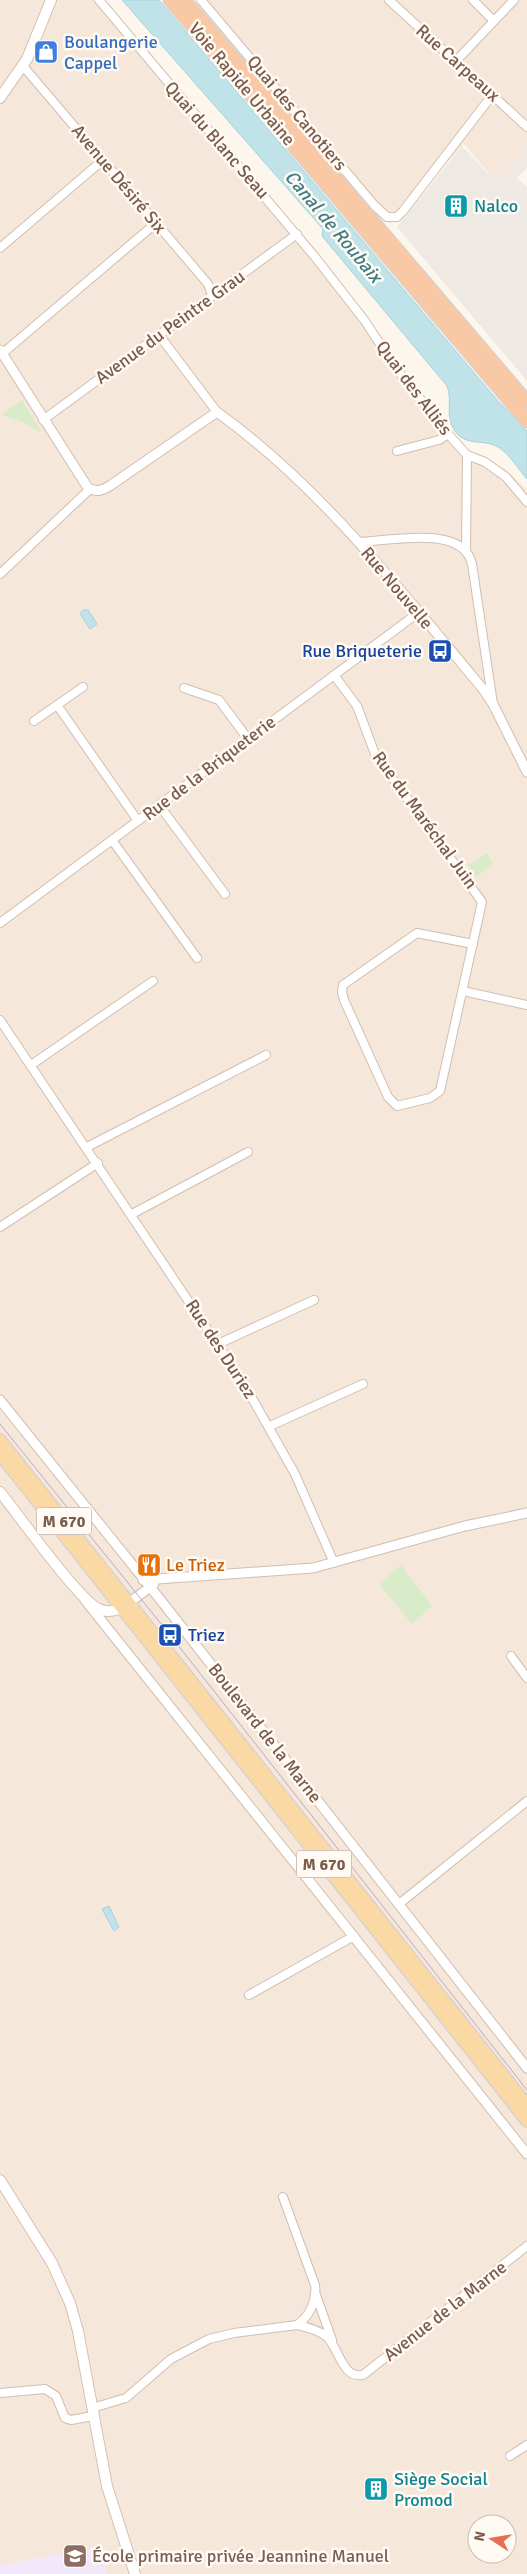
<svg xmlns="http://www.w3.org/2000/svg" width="527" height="2574" font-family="Signika,sans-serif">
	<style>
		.residential { fill: #f5e8da; fill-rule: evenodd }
		.industrial { fill: #efe9e4 }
		.education { fill: #f3e8fa }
		.green { fill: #d8ecc9 }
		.water { fill: #bfe3e8; stroke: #a5d3da }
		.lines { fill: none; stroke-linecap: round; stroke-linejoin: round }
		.minor-casing { stroke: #d1beb0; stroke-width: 10 }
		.tertiary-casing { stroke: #d1beb0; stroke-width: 11 }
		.secondary-casing { stroke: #d6c0b0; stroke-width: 12 }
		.primary-casing { stroke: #dad1cd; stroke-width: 14 }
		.trunk-casing { stroke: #dad1cd; stroke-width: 15 }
		.minor { stroke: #fff; stroke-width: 8 }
		.tertiary { stroke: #fff; stroke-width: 9 }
		.secondary { stroke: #fff; stroke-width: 10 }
		.primary { stroke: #fbd9a5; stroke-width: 11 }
		.trunk { stroke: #f9c8a4; stroke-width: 12 }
		.tram { stroke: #b9a8c9; stroke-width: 1 }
		.labels { text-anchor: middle; stroke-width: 5; stroke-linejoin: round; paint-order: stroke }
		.shield { fill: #fffaf3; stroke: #a28b7f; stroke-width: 1 }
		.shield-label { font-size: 16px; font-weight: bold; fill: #7a5c4d }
		.shop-label { font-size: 18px; fill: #366cbe; stroke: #fffaf3; text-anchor: start }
		.street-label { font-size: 18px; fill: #7a5c4d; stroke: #fffaf3 }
		.culture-label { font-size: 18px; fill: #0d838f; stroke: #fffaf3; text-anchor: start }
		.transit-label { font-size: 18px; fill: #164399; stroke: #fffaf3; text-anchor: end }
		.food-label { font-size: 18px; fill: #c56008; stroke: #fffaf3; text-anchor: start }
		.education-label { font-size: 18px; fill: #785e54; stroke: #fffaf3; text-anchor: start }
		.water-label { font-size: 19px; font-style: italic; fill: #437c86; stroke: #fffaf3 }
	</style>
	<rect width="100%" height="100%" fill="#fdf6ec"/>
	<!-- residential -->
	<g class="residential">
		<path d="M0 0H101L299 232 468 452 505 469 527 490V2574H0ZM477 2524H507V2554H477Z"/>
		<path d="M206 0H527V150L496 182 464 144 390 224Z"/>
	</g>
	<!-- industrial -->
	<path class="industrial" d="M462 146 496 182 527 150V168L517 178 527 187V381L397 227Z"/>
	<!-- education -->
	<path class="education" d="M98 2547 107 2574H0V2565Z"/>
	<!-- green -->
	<g class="green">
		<path d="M22 400 41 431 39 432 21 421 1 415Z"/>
		<path d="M487 853 493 864 476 877 467 864 473 863Z"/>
		<path d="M401 1565 432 1606 412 1624 379 1584Z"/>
	</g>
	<!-- water -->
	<g class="water">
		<path d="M122 0H159L498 401 527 431V479C518 469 510 454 498 447 482 438 464 448 453 428 445 414 453 401 447 386L322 236 323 229Z"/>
		<path d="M83 610H88L97 624 90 629 80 614Z"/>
		<path d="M109 1906 119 1927 114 1931 102 1909Z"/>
	</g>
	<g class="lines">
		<defs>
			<g id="minor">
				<path d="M99 0 315 257 365 321 395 367 448 434 467 455 485 462 506 477 527 502"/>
				<path d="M201 0 375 206 387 217H397L403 211 493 94"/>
				<path d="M389 0 527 127"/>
				<path d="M473 0 494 21"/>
				<path d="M456 61 514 0"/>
				<path d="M23 66 208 284 212 295"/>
				<path d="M0 248 103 160"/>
				<path d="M159 335 217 412"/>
				<path d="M3 353 156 223"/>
				<path d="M43 420 297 234"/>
				<path d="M397 451 439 440 448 434"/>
				<path d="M359 542C389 541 463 524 472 564L493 704"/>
				<path d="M466 550 467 455"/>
				<path d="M0 574 90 489"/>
				<path d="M334 675 357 706 375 754 482 902 440 1091 430 1098 397 1106 388 1097 344 1000 342 992 343 985 417 933 473 944"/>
				<path d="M184 688 219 700 248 739"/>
				<path d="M57 705 138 821"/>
				<path d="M34 721 83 687"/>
				<path d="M159 805 225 894"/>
				<path d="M112 840 197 958"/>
				<path d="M0 923 418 613"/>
				<path d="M463 991 527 1005"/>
				<path d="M0 1020 244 1384 295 1474 334 1563"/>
				<path d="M31 1065 153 981"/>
				<path d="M87 1147 266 1055"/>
				<path d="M132 1214 248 1152"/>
				<path d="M0 1227 98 1163"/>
				<path d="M218 1344 314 1300"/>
				<path d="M270 1426 363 1384"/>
				<path d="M511 1656 527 1678"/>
				<path d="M399 1904 527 1801"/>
				<path d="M249 1995 354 1936"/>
				<path d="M316 2295 332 2340"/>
				<path d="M297 2325C307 2327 319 2330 327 2337 339 2348 342 2379 363 2375L527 2246"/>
				<path d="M0 2393 45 2389 56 2396 65 2418 71 2420 93 2416"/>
				<path d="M92 2408 126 2398 171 2359 209 2339 234 2333 297 2325C310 2316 317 2300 315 2285L283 2197"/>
				<path d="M510 2456 527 2445"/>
			</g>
			<g id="tertiary">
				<path d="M0 350 88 488C97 493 103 490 111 485L217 412C321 487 401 591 483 689L493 704 527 772"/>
				<path d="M0 1400 159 1598 527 2068"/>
				<path d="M143 1580 313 1568 465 1526 527 1513"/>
				<path d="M85 1600 527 2154"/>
				<path d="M129 1603 154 1584"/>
			</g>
			<g id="secondary">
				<path d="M0 98 27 59 51 0"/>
				<path d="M0 1492C18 1514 79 1601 99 1609 110 1614 119 1610 128 1603"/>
				<path d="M0 2180 52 2263 70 2303 78 2331 107 2486 135 2574"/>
			</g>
			<g id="primary">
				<path d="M0 1440 527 2105"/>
				<path d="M0 1454 527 2121"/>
			</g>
			<g id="trunk">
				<path d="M170 0 527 421"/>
				<path d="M184 0 527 402"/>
			</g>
		</defs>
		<!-- minor casing -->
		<use href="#minor" class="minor-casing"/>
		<!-- tertiary casing -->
		<use href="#tertiary" class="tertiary-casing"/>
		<!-- secondary casing -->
		<use href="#secondary" class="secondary-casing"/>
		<!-- primary casing -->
		<use href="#primary" class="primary-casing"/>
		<!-- trunk casing -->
		<use href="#trunk" class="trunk-casing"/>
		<!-- minor -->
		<use href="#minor" class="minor"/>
		<!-- tertiary -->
		<use href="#tertiary" class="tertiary"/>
		<!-- secondary -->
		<use href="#secondary" class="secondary"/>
		<!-- primary -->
		<use href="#primary" class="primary"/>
		<!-- trunk -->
		<use href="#trunk" class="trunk"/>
		<!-- tram -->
		<path class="tram" d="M0 1424 170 1635 527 2090"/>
	</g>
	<!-- icons -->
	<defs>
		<symbol id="shop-square" viewBox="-11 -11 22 22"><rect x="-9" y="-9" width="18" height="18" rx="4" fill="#3f7fe0" stroke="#fffaf3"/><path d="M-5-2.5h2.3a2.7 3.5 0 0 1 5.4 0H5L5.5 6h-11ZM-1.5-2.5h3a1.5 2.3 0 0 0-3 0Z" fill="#fff"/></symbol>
		<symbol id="building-square" viewBox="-11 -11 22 22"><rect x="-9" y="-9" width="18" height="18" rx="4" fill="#0f9aa8" stroke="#fffaf3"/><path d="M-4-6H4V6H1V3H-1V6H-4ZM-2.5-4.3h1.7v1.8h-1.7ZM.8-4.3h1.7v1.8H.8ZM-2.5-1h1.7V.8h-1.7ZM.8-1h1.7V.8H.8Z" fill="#fff"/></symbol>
		<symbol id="bus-square" viewBox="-11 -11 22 22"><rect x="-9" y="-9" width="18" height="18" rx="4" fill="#1a4fb4" stroke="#fffaf3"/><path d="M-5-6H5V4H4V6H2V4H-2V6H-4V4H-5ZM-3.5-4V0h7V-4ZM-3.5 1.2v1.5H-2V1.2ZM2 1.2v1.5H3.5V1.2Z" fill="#fff"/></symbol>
		<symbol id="restaurant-square" viewBox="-11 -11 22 22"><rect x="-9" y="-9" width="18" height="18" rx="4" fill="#e8710a" stroke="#fffaf3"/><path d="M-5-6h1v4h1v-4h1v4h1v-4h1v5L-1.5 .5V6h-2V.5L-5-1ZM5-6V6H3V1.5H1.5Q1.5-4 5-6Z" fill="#fff"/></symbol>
		<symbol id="school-square" viewBox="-11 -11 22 22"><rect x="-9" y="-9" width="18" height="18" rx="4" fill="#8d6e63" stroke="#fffaf3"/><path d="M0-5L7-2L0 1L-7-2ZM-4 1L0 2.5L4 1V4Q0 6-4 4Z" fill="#fff"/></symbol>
	</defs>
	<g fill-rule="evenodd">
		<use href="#shop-square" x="32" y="38" width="28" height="28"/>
		<use href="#building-square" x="442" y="192" width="28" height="28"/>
		<use href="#bus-square" x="426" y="637" width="28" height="28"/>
		<use href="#restaurant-square" x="135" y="1551" width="28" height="28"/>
		<use href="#bus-square" x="156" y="1621" width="28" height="28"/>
		<use href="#building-square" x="362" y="2475" width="28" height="28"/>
		<use href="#school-square" x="61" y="2542" width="28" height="28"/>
	</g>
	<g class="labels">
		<!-- shield labels -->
		<g class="shield">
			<rect x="36.5" y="1507.5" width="55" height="27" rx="4"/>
			<rect x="296.5" y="1850.5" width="55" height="27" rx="4"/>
		</g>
		<g class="shield-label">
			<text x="64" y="1527">M 670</text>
			<text x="324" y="1870">M 670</text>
		</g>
		<!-- shop labels -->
		<g class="shop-label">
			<text x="64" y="48">Boulangerie<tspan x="64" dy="21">Cappel</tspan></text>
		</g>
		<!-- street labels -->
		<g class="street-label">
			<text transform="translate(458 63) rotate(42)" y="6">Rue Carpeaux</text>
			<text transform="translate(242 84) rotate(50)" y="6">Voie Rapide Urbaine</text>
			<text transform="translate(297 113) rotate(50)" y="6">Quai des Canotiers</text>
			<text transform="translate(217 140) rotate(49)" y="6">Quai du Blanc Seau</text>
			<text transform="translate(119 179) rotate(50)" y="6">Avenue Désiré Six</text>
			<text transform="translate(170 327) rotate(-36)" y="6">Avenue du Peintre Grau</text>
			<text transform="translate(414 388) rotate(53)" y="6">Quai des Alliés</text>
			<text transform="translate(397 588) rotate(50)" y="6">Rue Nouvelle</text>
			<text transform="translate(209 768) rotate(-37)" y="6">Rue de la Briqueterie</text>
			<text transform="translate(425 820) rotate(54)" y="6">Rue du Maréchal Juin</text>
			<text transform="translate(221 1349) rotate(57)" y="6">Rue des Duriez</text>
			<text transform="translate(265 1733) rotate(52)" y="6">Boulevard de la Marne</text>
			<text transform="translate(445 2311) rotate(-38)" y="6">Avenue de la Marne</text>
		</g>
		<!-- culture labels -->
		<g class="culture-label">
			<text x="474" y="212">Nalco</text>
			<text x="394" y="2485">Siège Social<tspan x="394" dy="21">Promod</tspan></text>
		</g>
		<!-- transit labels -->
		<g class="transit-label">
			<text x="422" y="657">Rue Briqueterie</text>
			<text x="188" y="1641" text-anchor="start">Triez</text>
		</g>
		<!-- food labels -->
		<g class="food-label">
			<text x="166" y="1571">Le Triez</text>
		</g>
		<!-- education labels -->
		<g class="education-label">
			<text x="92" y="2562">École primaire privée Jeannine Manuel</text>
		</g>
		<!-- water labels -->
		<g class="water-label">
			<text transform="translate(334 226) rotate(50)" y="7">Canal de Roubaix</text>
		</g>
	</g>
	<!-- north arrow -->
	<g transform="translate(492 2539) rotate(282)"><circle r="24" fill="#fffaf3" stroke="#cabbb1"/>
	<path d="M0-4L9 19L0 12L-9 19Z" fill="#e76f51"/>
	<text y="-8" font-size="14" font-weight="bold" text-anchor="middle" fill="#7a5c4d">N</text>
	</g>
</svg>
